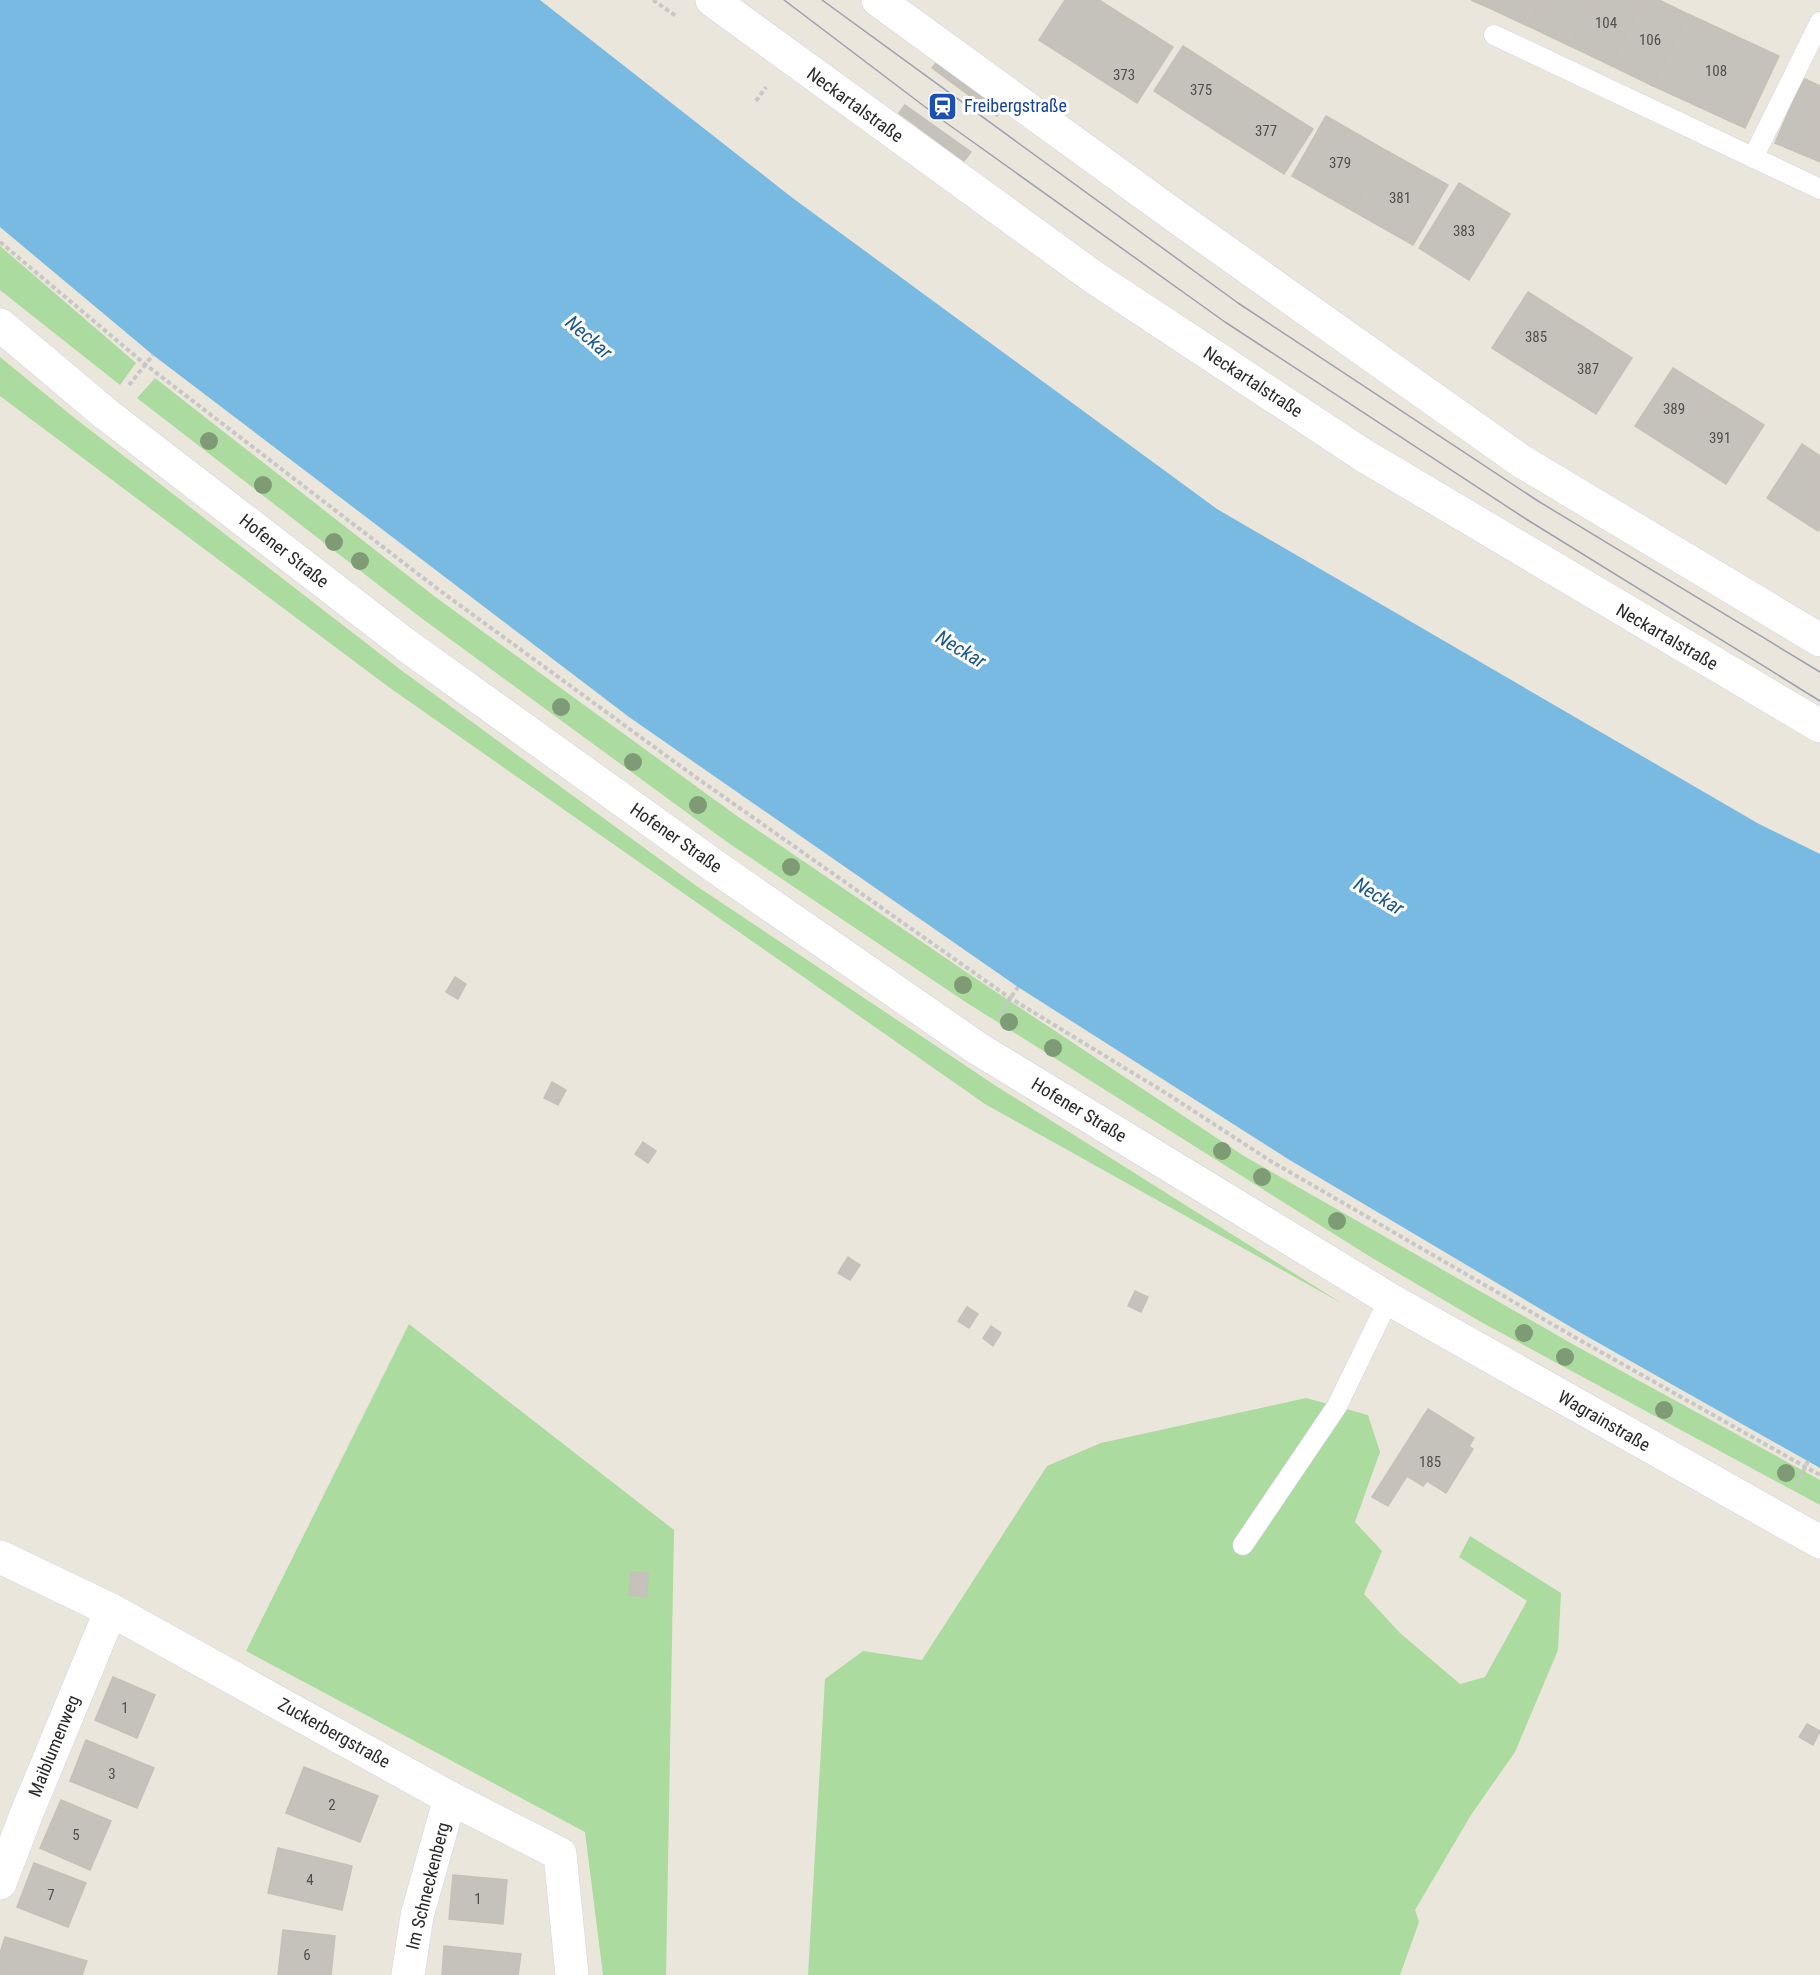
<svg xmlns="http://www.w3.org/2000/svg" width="1820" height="1975" font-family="'Roboto Condensed',sans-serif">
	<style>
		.green { fill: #abdb9e }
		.water { fill: #79bae2 }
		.building { fill: #c5c2bc; stroke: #c5c1b6; stroke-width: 1.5 }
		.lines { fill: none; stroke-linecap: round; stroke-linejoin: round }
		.service-casing { stroke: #d2d3e0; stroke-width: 21 }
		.minor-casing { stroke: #d2d3e0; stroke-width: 34 }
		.secondary-casing { stroke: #d2d3e0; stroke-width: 34 }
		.path { stroke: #c7c7c7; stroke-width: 4; stroke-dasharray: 4.5 3; stroke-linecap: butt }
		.service { stroke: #fff; stroke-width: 20 }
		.minor { stroke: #fff; stroke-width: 33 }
		.secondary { stroke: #fff; stroke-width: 33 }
		.tram { stroke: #9fa0b1; stroke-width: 1.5 }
		.tree { fill: #7e9b75 }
		.labels { text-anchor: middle; stroke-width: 6; stroke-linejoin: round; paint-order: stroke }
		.number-label { font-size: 15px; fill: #504f4e }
		.street-label { font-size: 18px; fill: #292929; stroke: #fff }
		.transit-label { font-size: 18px; fill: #164399; stroke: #fff; text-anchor: start }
		.water-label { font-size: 20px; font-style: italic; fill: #1a578c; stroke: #fff }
	</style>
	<rect width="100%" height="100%" fill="#eae6dc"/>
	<!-- green -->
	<g class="green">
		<path d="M0 246 136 363 120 385 0 290Z"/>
		<path d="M0 357 72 416 401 670 695 885 996 1086 1343 1304 985 1104 390 688 0 396Z"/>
		<path d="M155 378 434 596 737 816 975 978 1244 1156 1576 1346 1820 1480V1505L1481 1322 1369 1256 964 1001 727 842 420 617 137 398Z"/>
		<path d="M409 1324 674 1530 666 1975H603L585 1832 246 1651Z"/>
		<path d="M1306 1398 1368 1415 1380 1452 1355 1522 1382 1551 1364 1594 1400 1633 1460 1684 1485 1677 1527 1601 1459 1557 1470 1536 1561 1593 1558 1650 1515 1752 1471 1815 1415 1910 1419 1922 1400 1975H808L825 1679 863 1651 922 1660 1047 1466 1101 1443Z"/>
	</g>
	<!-- water -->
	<path class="water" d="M0 0H540L790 196 1217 509 1759 824 1820 854V1468L1581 1333 1288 1159 1018 987 629 717 153 355 0 227Z"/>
	<!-- building -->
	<g class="building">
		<path d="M1065 0H1099L1173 47 1137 103 1039 40Z"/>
		<path d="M1471 0H1490L1487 7Z"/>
		<path d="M1490 0H1541L1528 26 1487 7Z"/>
		<path d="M1541 0H1592L1570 46 1528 26Z"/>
		<path d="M1592 0H1643L1612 66 1570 46Z"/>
		<path d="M1643 0H1659L1688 14 1653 86 1612 66Z"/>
		<path d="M1688 14 1779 56 1745 128 1653 86Z"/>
		<path d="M1183 46 1248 88 1219 133 1154 91Z"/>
		<path d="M938 61 1002 109 997 116 932 68Z"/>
		<path d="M1803 78 1820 86V162L1775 143Z"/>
		<path d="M1248 88 1313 129 1284 174 1219 133Z"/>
		<path d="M905 105 971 152 964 161 899 113Z"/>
		<path d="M1326 116 1387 151 1353 211 1292 176Z"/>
		<path d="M1387 151 1448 185 1413 245 1353 211Z"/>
		<path d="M1459 183 1510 214 1469 280 1419 248Z"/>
		<path d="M1528 292 1580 325 1544 381 1492 348Z"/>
		<path d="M1580 325 1632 358 1596 414 1544 381Z"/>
		<path d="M1673 368 1713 393 1676 452 1635 426Z"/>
		<path d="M1713 393 1764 425 1726 484 1676 452Z"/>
		<path d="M1802 444 1820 456V529L1818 531 1767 498Z"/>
		<path d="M455 977 466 984 458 999 446 992Z"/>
		<path d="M552 1082 566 1090 558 1105 544 1098Z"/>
		<path d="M643 1142 656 1151 648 1163 635 1154Z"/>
		<path d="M848 1257 860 1265 850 1280 838 1273Z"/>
		<path d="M1135 1291 1148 1297 1141 1312 1128 1306Z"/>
		<path d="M967 1307 978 1314 969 1328 958 1321Z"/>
		<path d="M991 1326 1001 1333 993 1346 983 1338Z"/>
		<path d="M1428 1409 1474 1438 1469 1446 1473 1449 1446 1493 1427 1481 1423 1486 1407 1476 1388 1506 1372 1497Z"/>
		<path d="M631 1572 648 1573 647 1597 629 1595Z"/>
		<path d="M113 1677 155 1695 137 1738 95 1720Z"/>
		<path d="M1807 1724 1820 1731 1813 1745 1799 1737Z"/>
		<path d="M86 1740 154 1768 137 1808 70 1781Z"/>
		<path d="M304 1767 378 1796 360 1842 286 1813Z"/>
		<path d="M61 1800 111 1821 90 1870 40 1848Z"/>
		<path d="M278 1848 352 1866 342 1910 268 1893Z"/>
		<path d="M34 1863 86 1883 68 1927 17 1907Z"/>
		<path d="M453 1875 507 1880 503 1924 449 1919Z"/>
		<path d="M283 1930 335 1936 331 1975H278Z"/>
		<path d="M5 1937 87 1961 82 1975H0V1953Z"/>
		<path d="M444 1946 521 1954 518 1975H442Z"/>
	</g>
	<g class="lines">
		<defs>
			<g id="service">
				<path d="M1494 35 1820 189"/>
				<path d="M1753 158 1820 22"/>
				<path d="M1243 1545 1337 1406 1389 1299"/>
			</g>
			<g id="minor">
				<path d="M0 325 106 414 406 645 713 865 977 1048 1389 1299 1820 1542"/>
				<path d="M0 1557 111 1610 450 1798 560 1854 572 1975"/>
				<path d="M0 1883 26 1815 111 1610"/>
				<path d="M408 1975 417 1916 450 1798"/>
			</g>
			<g id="secondary">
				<path d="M712 0 1092 276 1363 455 1820 726"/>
				<path d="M878 0 1178 218 1521 461 1820 640"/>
			</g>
		</defs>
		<!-- service casing -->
		<use href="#service" class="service-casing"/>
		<!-- minor casing -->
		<use href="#minor" class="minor-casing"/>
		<!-- secondary casing -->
		<use href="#secondary" class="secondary-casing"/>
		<!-- path -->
		<g class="path">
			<path d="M653 0 676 16"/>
			<path d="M756 101 766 87"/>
			<path d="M0 242 146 365 439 590 694 776 1010 998 1169 1095 1269 1160 1576 1338 1820 1475"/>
			<path d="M129 385 153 355"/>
			<path d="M999 1015 1018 987"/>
			<path d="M1797 1485 1808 1461"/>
		</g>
		<!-- service -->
		<use href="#service" class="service"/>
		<!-- minor -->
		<use href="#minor" class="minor"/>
		<!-- secondary -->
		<use href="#secondary" class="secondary"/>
		<!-- tram -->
		<g class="tram">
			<path d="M784 0 945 122 1225 322 1526 519 1820 701"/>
			<path d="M822 0 1238 303 1538 501 1820 672"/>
		</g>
	</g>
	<!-- trees -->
	<g class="tree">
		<circle cx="209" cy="441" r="9"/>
		<circle cx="263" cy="485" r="9"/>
		<circle cx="334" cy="542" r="9"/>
		<circle cx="360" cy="561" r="9"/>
		<circle cx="561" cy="707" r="9"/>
		<circle cx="633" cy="762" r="9"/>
		<circle cx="698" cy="805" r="9"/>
		<circle cx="791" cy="867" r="9"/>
		<circle cx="963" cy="985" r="9"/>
		<circle cx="1009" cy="1022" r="9"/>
		<circle cx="1053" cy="1048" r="9"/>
		<circle cx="1222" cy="1151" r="9"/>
		<circle cx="1262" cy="1177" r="9"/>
		<circle cx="1337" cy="1221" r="9"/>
		<circle cx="1524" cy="1333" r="9"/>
		<circle cx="1565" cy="1357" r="9"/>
		<circle cx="1664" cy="1410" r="9"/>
		<circle cx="1786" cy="1473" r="9"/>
	</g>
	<!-- icons -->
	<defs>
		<symbol id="station-square" viewBox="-11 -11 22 22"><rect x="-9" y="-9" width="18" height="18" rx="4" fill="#1a4fb4" stroke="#fff"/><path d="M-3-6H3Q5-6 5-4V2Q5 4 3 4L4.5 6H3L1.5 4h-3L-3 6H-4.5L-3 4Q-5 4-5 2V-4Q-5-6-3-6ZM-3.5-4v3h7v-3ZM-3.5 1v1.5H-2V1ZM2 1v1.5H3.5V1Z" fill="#fff"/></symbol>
	</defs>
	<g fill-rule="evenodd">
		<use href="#station-square" x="926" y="90" width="33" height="33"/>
	</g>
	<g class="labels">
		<!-- number labels -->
		<g class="number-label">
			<text x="1606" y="28">104</text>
			<text x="1650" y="45">106</text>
			<text x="1716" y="76">108</text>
			<text x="1124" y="80">373</text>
			<text x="1201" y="95">375</text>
			<text x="1266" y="136">377</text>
			<text x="1340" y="168">379</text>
			<text x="1400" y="203">381</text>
			<text x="1464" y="236">383</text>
			<text x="1536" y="342">385</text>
			<text x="1588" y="374">387</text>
			<text x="1674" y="414">389</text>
			<text x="1720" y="443">391</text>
			<text x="1430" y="1467">185</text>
			<text x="125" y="1713">1</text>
			<text x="112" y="1779">3</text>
			<text x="332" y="1810">2</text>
			<text x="76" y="1840">5</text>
			<text x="310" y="1885">4</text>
			<text x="51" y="1900">7</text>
			<text x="478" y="1904">1</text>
			<text x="307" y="1960">6</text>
		</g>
		<!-- street labels -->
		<g class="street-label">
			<text transform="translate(855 105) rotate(36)" y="6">Neckartalstraße</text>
			<text transform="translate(1253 382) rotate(33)" y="6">Neckartalstraße</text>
			<text transform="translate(284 551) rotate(38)" y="6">Hofener Straße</text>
			<text transform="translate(1667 637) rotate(30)" y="6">Neckartalstraße</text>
			<text transform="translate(676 838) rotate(35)" y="6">Hofener Straße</text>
			<text transform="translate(1079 1110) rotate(31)" y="6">Hofener Straße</text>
			<text transform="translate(1604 1421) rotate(30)" y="6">Wagrainstraße</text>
			<text transform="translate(334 1733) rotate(29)" y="6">Zuckerbergstraße</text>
			<text transform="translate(54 1746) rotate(-68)" y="6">Maiblumenweg</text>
			<text transform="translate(428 1886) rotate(-76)" y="6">Im Schneckenberg</text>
		</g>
		<!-- transit labels -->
		<g class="transit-label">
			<text x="964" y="112">Freibergstraße</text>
		</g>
		<!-- water labels -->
		<g class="water-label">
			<text transform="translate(589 337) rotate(41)" y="7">Neckar</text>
			<text transform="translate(961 649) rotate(31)" y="7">Neckar</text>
			<text transform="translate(1379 896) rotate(31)" y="7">Neckar</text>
		</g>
	</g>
</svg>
